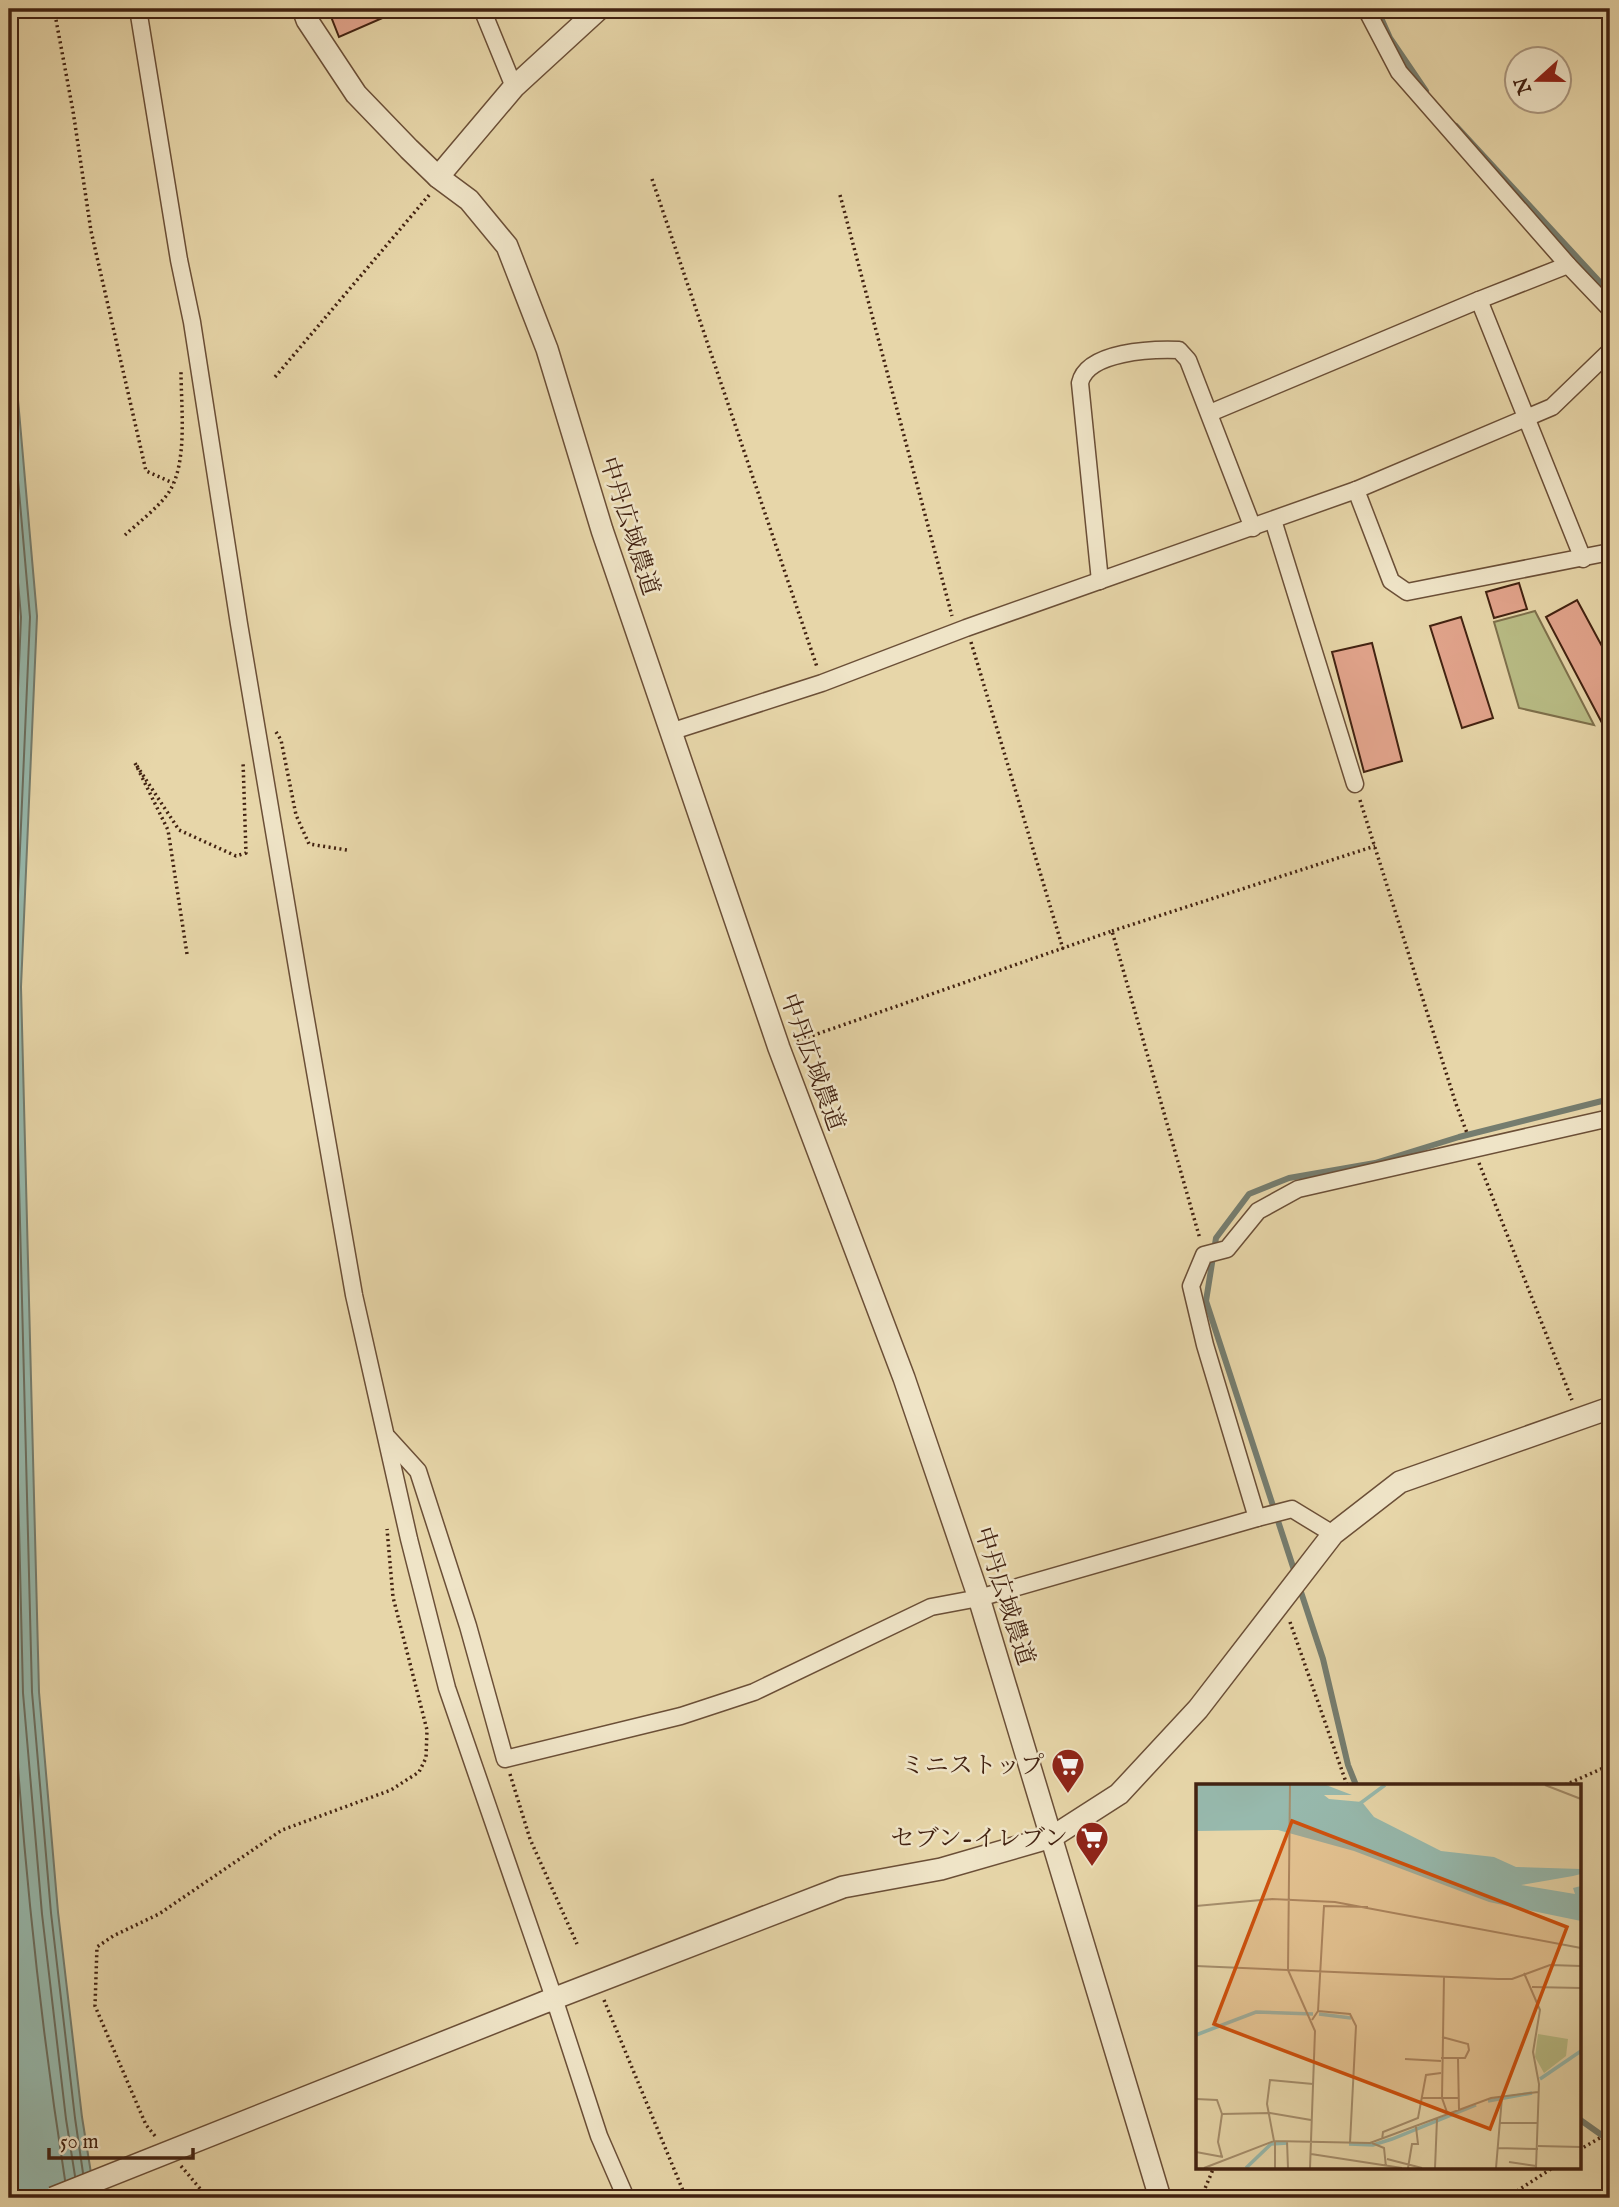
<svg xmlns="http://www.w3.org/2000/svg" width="1619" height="2207" font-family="'IM FELL English','Noto Serif JP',serif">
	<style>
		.green { fill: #b9bd86; stroke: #7e704c; stroke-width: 2 }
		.water { fill: #97b9ad; stroke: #757d6f; stroke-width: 2 }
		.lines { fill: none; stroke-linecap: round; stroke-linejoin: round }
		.shore { stroke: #6c6e5f; stroke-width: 2 }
		.stream { stroke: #757d6f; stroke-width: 6 }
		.building { fill: #e2a48c; stroke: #422211; stroke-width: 2 }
		.minor-casing { stroke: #6b4f37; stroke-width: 19 }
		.tertiary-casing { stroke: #6b4f37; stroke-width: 24 }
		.path { stroke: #422211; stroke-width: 3.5; stroke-dasharray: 2 3.5; stroke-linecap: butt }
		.minor { stroke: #efe4c7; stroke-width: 16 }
		.tertiary { stroke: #efe4c7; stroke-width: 21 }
		.tertiary-bridge-casing { stroke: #6b4f37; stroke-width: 24; stroke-linecap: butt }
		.tertiary-bridge { stroke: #efe4c7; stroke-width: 21 }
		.labels { text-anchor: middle; stroke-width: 5; stroke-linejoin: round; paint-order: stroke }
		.street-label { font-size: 24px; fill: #422211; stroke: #efe4c7 }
		.poi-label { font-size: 24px; fill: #422211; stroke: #efe4c7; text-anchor: end }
		.inset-river { fill: none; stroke: #97b9ad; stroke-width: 3.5 }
		.inset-road { fill: none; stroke: #a58e6c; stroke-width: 2 }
		.view { fill: #cf510d; fill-opacity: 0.15; stroke: #cf510d; stroke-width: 3.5 }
		.inset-edge { fill: none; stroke: #422211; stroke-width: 3.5 }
	</style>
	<rect width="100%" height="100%" fill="#e7d6a9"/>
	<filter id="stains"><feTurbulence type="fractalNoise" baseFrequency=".00286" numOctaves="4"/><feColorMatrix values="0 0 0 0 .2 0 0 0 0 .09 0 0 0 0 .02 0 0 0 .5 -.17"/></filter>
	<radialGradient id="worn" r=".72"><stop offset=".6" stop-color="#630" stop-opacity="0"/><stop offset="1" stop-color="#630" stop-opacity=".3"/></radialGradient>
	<!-- green -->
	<path class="green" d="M1535 611 1594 725 1519 708 1494 622Z"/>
	<!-- water -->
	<path class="water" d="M9 334 16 377 37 616 21 987 39 1692 58 1912 82 2117 95 2198H9Z"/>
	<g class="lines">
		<!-- shore -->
		<g class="shore">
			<path d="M9 377 30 617 14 987 32 1692 51 1913 75 2118 83 2173"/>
			<path d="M9 477 21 617 9 902"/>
			<path d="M9 1105 23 1693 42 1914 66 2119 75 2176"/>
			<path d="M9 1514C10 1574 9 1635 13 1694 23 1856 40 2020 65 2180"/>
		</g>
		<!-- stream -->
		<g class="stream">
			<path d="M1377 9 1390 38 1426 91"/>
			<path d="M1456 126 1610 293"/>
			<path d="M1296 1576 1206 1301 1216 1238 1249 1194 1289 1178 1375 1163 1459 1137 1610 1099"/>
			<path d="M1299 1586 1323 1659 1348 1765 1356 1785"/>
			<path d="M1579 2119 1610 2141"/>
		</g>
	</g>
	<!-- building -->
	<g class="building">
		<path d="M328 9H403L339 37Z"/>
		<path d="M1519 583 1527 609 1494 618 1486 592Z"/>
		<path d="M1577 600 1610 661V738L1546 617Z"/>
		<path d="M1461 617 1493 718 1462 728 1430 626Z"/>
		<path d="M1372 643 1402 761 1364 772 1332 652Z"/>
	</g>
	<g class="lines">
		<defs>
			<g id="minor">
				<path d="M138 9 179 260 192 322 239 624 301 991 354 1295 409 1539 447 1688 554 1998 599 2136 626 2198"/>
				<path d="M482 9 514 87"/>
				<path d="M1366 9 1399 72 1568 265 1610 309"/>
				<path d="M1479 300 1583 559"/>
				<path d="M1210 413 1479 300 1568 265"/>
				<path d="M1356 490 1391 581 1407 592 1610 552"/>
				<path d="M1273 520 1355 784"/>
				<path d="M1100 581 1080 383C1087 351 1153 349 1179 350L1188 360 1253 528"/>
				<path d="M670 732 822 683 966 628 1356 490 1552 407 1610 351"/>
				<path d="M388 1438 418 1471 468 1626 505 1759 681 1716 754 1692 931 1607 979 1598 1257 1518 1292 1509 1333 1534"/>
				<path d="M1257 1518 1205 1345 1191 1286 1204 1255 1227 1249 1258 1211 1298 1189 1610 1118"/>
			</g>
			<g id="tertiary">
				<path d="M303 9 307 20 356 94 409 149 438 177 469 200 507 246 547 349 602 530 779 1048 904 1378 979 1598 1160 2198"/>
				<path d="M438 177 514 87 599 9"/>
				<path d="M545 2002 843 1887 941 1869 1052 1837 1119 1794 1198 1709 1333 1534 1400 1482 1610 1408"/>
			</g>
		</defs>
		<!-- minor casing -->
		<use href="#minor" class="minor-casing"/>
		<!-- tertiary casing -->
		<use href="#tertiary" class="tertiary-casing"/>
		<!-- path -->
		<g class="path">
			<path d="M54 9 73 111 91 231 146 471 173 483"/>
			<path d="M652 179 817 667"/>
			<path d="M840 195 952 616"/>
			<path d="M275 377 430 194"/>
			<path d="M125 535C138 523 160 506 169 492 188 463 181 406 181 372"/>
			<path d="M971 642 1063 949"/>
			<path d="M276 732 281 740 296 815 309 844 347 850"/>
			<path d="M1360 800 1456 1104 1467 1133"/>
			<path d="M1112 931 1375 846"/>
			<path d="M187 954 168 830 135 763 179 830 236 856 246 853 243 761"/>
			<path d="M797 1041 1112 931 1200 1239"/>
			<path d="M1479 1163 1572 1400"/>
			<path d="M1290 1622 1347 1785"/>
			<path d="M510 1774 530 1839 577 1944"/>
			<path d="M1565 1785 1610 1765"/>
			<path d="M604 2000 686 2198"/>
			<path d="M155 2136 146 2125 95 2006 97 1947 113 1936 159 1914 282 1830 391 1790 419 1772 426 1758 427 1730 393 1597 387 1529"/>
			<path d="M1579 2150 1610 2132"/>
			<path d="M181 2166 208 2198"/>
			<path d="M1201 2198 1214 2167"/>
			<path d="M1496 2198 1517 2191 1554 2167"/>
		</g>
		<!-- minor -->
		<use href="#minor" class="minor"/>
		<!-- tertiary -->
		<use href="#tertiary" class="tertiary"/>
		<defs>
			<path id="tertiary-bridge" d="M53 2198 545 2002"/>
		</defs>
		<!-- tertiary-bridge casing -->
		<use href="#tertiary-bridge" class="tertiary-bridge-casing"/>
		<!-- tertiary-bridge -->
		<use href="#tertiary-bridge" class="tertiary-bridge"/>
	</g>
	<!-- icons -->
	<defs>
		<symbol id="supermarket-pin" viewBox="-11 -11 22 30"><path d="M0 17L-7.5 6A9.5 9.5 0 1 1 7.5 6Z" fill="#8f2418" stroke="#efe4c7"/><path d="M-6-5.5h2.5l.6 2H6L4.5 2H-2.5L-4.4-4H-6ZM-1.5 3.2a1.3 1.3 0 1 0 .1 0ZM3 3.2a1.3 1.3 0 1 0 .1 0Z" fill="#fff"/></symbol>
	</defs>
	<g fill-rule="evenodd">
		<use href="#supermarket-pin" x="1049" y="1746" width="38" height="52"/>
		<use href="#supermarket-pin" x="1073" y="1819" width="38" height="52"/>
	</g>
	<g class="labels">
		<!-- street labels -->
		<g class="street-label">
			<text transform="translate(630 526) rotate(72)" y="8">中丹広域農道</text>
			<text transform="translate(813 1062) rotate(70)" y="8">中丹広域農道</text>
			<text transform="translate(1005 1596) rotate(72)" y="8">中丹広域農道</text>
		</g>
		<!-- poi labels -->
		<g class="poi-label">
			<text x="1044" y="1773">ミニストップ</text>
			<text x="1068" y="1846">セブン-イレブン</text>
		</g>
	</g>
	<!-- overview -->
	<g transform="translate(1196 1784)">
		<rect width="385" height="385" fill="#e7d6a9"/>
		<path d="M342 250 372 255 370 272 348 289 339 273Z" fill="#b9bd86"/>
		<path d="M0 1H130L156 11H128L133 15 166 18 178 33 245 67 298 73 320 83 385 85V90L377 92 325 101 379 110 377 104 385 102V137L293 118 158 67 82 46 0 47Z" fill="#97b9ad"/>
		<path class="inset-river" d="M162 21 189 1M123 230 155 234M0 251 60 228 117 230M344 295 385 267M292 317 336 309M153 360 177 361 196 355 280 321M50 384 75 360 92 359"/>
		<path class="inset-road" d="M94 1 92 186 119 247 114 384M349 1 385 15M0 122 76 115 139 118 385 164M0 182 302 195H316L354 181 385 182M328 189 344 226 337 268 343 300 340 384M248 192 246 314 252 331M336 203 385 204M122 227 154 230 160 242 154 359M116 236 122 227 128 122 172 123M245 274H269L273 266 272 260 246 253M209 275 245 277M262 275 263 326M226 314H262M0 315 21 316 26 330 22 358 26 373M26 330 74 329 115 336M304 339H342M186 356 187 348 222 334 230 291 245 289M78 357 71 320 74 296 117 300M79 357V384M91 357 92 384M176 359 188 364 190 383M342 362 385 363M302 364 342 365M0 368 27 373M115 370 206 384M191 375 226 384M313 378 340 382M8 384 78 357 174 359 295 314 342 308M212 384 216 360H222L220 343M239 384 241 335M300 384 306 313"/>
		<path class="view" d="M96 37 371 143 294 345 18 240Z"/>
		<rect width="385" height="385" class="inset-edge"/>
	</g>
	<!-- margin -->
	<rect width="1619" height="2207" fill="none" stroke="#e7d6a9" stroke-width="35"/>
	<rect x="10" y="10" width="1598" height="2186" fill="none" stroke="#422211" stroke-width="3.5"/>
	<rect x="18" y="18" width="1584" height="2172" fill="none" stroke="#422211" stroke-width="2"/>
	<!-- north arrow -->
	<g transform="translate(1538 80) rotate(249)"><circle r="33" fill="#efe4c7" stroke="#aa967e" stroke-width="2"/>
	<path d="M0-5L12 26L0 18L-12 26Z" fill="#8f2418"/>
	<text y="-10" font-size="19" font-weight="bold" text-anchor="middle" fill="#422211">N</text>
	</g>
	<!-- scale -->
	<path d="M49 2148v10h144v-10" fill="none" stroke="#422211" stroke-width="3.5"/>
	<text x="60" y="2148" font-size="21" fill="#422211" stroke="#efe4c7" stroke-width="5" paint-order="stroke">50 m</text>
	<rect width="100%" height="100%" filter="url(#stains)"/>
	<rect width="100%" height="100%" fill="url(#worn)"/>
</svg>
